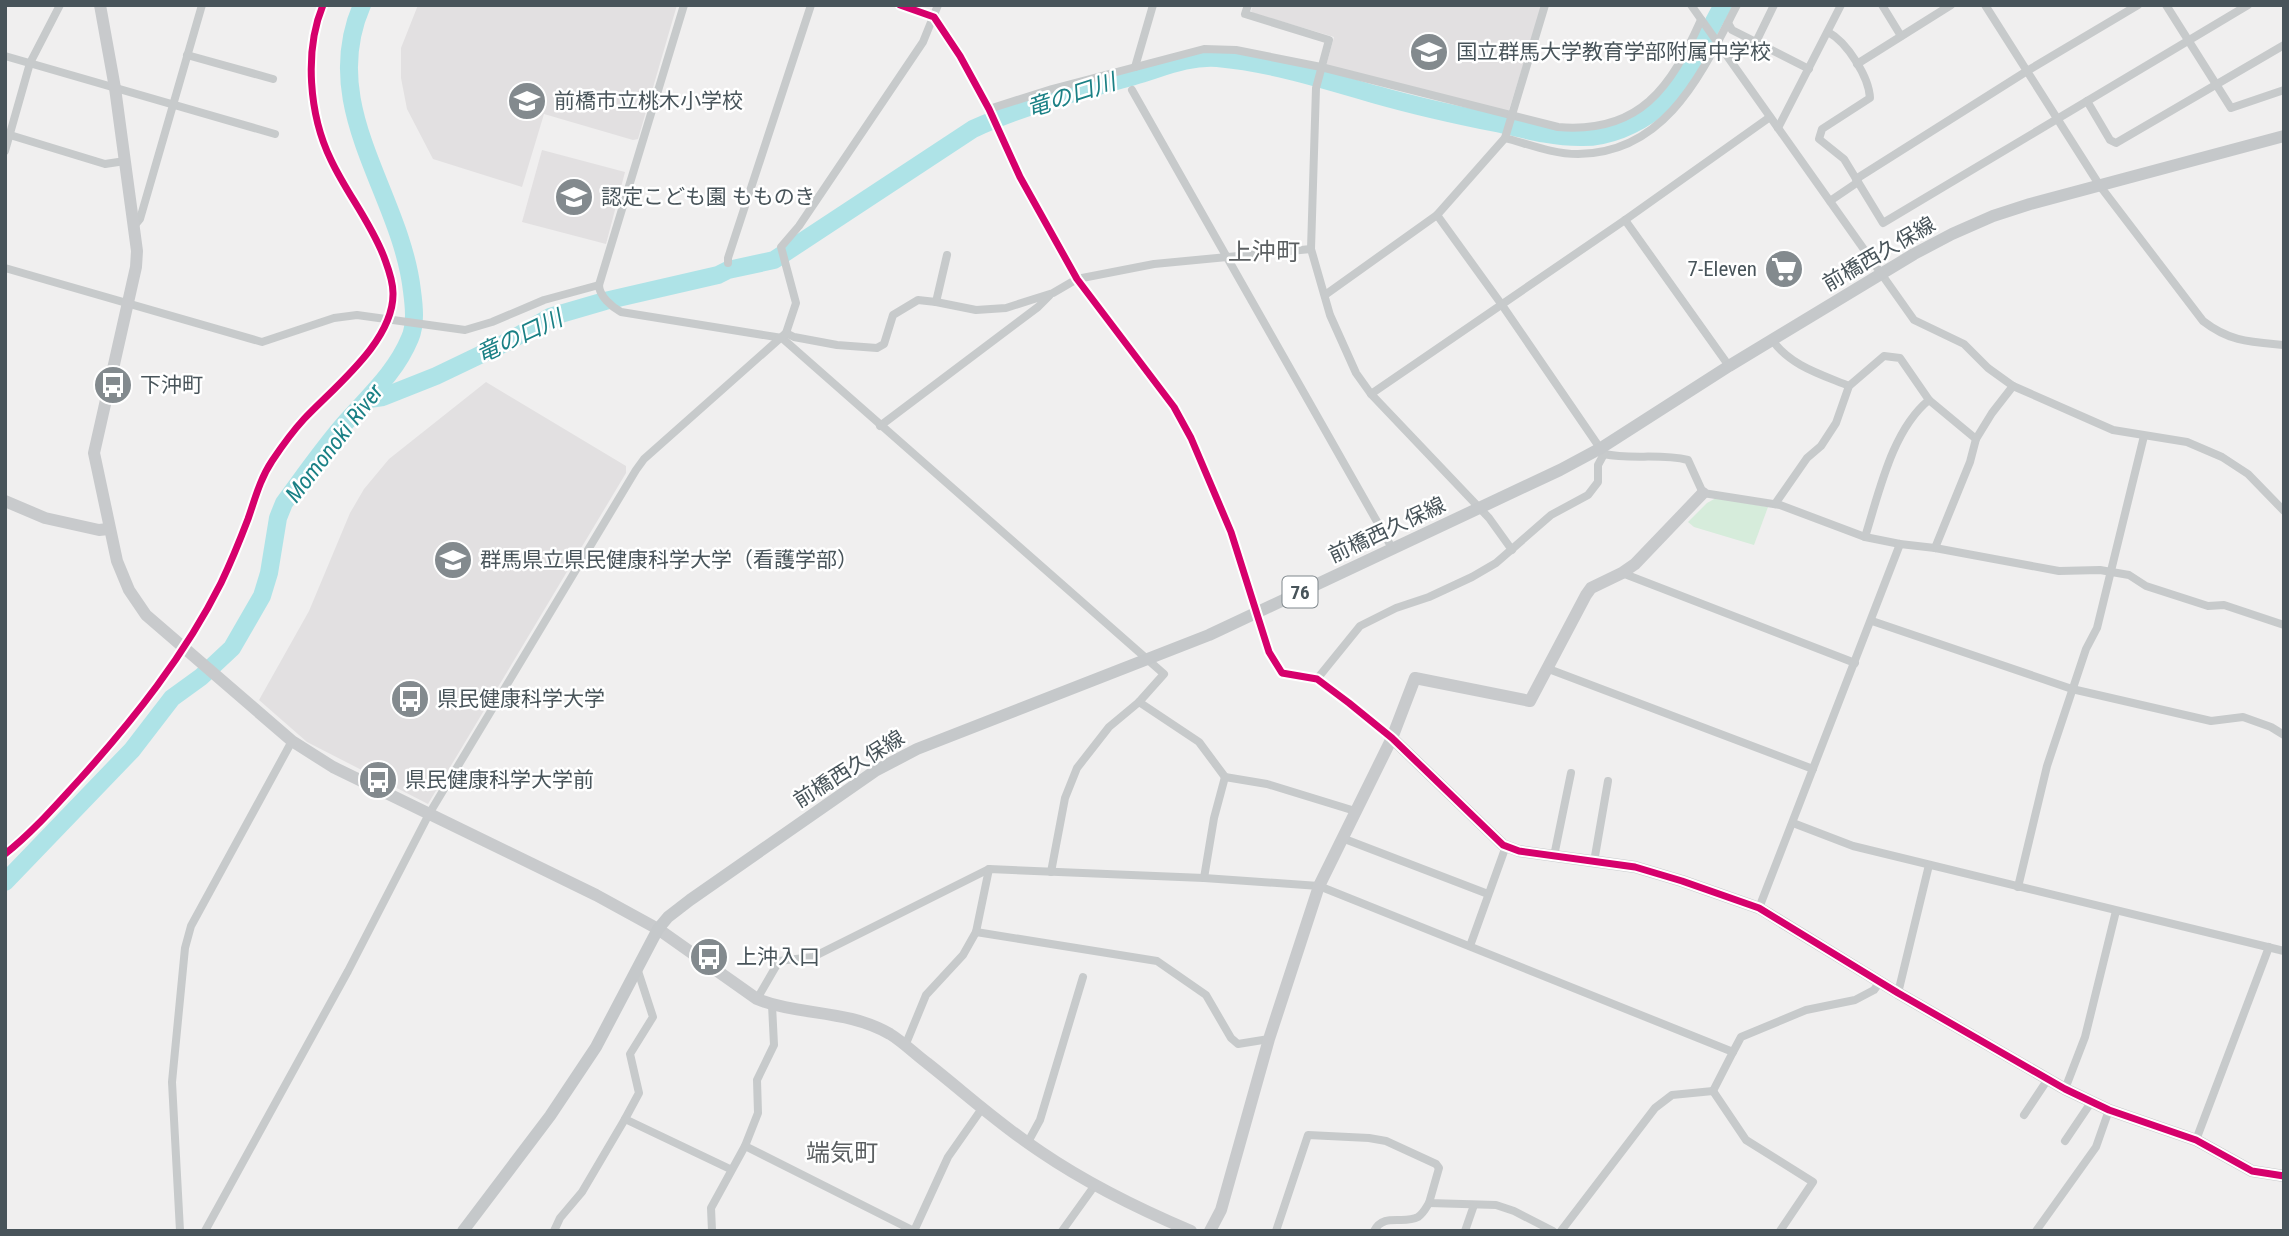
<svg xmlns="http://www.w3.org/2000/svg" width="2289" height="1236" font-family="'Roboto Condensed','Noto Sans JP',sans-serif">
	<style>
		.education { fill: #e2e0e1 }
		.green { fill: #d6ecdb }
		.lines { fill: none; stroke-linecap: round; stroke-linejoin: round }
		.river { stroke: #aee3e7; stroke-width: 18 }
		.street { stroke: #c7cacb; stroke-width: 8 }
		.secondary { stroke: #c8cacc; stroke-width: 12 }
		.primary { stroke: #c5c8ca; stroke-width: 12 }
		.cycleway-casing { stroke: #fff; stroke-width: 11 }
		.cycleway { stroke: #d6006c; stroke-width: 7 }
		.labels { text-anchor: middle; stroke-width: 5; stroke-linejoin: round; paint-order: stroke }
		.shield { fill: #fff; stroke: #7f878c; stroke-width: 2 }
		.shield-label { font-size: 19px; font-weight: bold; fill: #48545a }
		.poi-label { font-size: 21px; fill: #48545a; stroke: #fff; text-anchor: start }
		.street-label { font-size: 21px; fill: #48545a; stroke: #fff }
		.water-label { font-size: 23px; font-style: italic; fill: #1a8085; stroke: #fff }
		.quarter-label { font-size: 24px; fill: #5c6062; stroke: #fff }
	</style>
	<rect width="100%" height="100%" fill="#f0efef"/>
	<!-- education -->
	<g class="education">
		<path d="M418 5H677L638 139 633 140 544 114 522 187 433 159 407 109 401 78V48Z"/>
		<path d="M1253 5H1542L1508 113 1326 66 1334 37 1253 13 1251 11Z"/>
		<path d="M542 150 625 172 606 244 522 222Z"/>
		<path d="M486 382 626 466V473L428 804 307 742 259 700 309 611 350 513 364 489 389 459Z"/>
	</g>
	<!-- green -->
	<path class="green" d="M1716 498 1768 507 1754 545 1694 527 1688 522 1707 503Z"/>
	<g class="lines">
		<!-- river -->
		<g class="river">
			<path d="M369 399 383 397 436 376 511 340 550 317 605 301 718 275 728 270 774 260 973 129C1025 105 1080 91 1134 76 1162 68 1188 56 1217 58 1272 63 1325 80 1377 95 1416 106 1456 115 1496 123 1523 129 1551 137 1580 137 1607 138 1637 125 1658 108 1681 90 1707 33 1723 5"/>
			<path d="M5 882 132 750 172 698 201 677 232 648 262 596 269 573 278 518 284 503C304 476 324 447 346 422 370 395 396 372 410 338 416 324 414 306 412 291 401 193 317 108 362 5"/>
		</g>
		<!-- street -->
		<g class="street">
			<path d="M684 5 599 285C599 296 612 307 621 312L782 338 1164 674 1139 702 1109 727 1077 768 1065 798 1051 872"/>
			<path d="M900 5 934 17 960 56 989 109 1020 177 1077 279 1174 407 1191 438 1231 532 1269 652 1282 673 1317 679 1392 738"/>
			<path d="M1248 5 1245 14 1329 40 1316 88 1311 249 1330 315 1356 373 1371 394 1489 518 1512 550"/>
			<path d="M1691 5 1914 320 1964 344 1988 368 2013 386 2113 430 2187 442 2222 457 2248 474 2284 511"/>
			<path d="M1882 5 1901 36"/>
			<path d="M1985 5 2100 186 2203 321C2230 342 2251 342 2284 345"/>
			<path d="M2166 5 2231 108 2284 90"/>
			<path d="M1728 23 1732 30 1809 69"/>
			<path d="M1828 32C1847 42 1869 77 1870 98L1822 129 1819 139 1844 159 1883 223 2248 5"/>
			<path d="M1756 42 1774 5"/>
			<path d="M187 55 273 79"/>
			<path d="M5 56 275 134"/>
			<path d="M1857 64 1951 5"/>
			<path d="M1135 67 1153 5"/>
			<path d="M1132 90 1392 548"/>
			<path d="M2087 101 2110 140 2116 143 2284 45"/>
			<path d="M989 109 1052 89 1204 49 1236 50 1321 67 1558 127C1640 134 1671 87 1701 20"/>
			<path d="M1778 128 1841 5"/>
			<path d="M10 135 105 164 125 161"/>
			<path d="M1505 138C1528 144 1553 154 1578 154 1667 153 1702 72 1737 5"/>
			<path d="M5 151 30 63 60 5"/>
			<path d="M1856 179 2027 71 2138 5"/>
			<path d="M1830 201 1858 182"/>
			<path d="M1437 215 1502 305 1602 451"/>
			<path d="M1625 220 1729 366"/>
			<path d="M135 225 140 219 202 5"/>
			<path d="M728 263V258L811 5"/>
			<path d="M5 268 262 342 334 318 357 315 465 330 492 322 544 300 599 285"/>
			<path d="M1325 295 1437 215 1505 138 1545 5"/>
			<path d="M936 302 947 255"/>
			<path d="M786 333 794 337 837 345 877 348 884 344 893 315 918 300 936 302 976 310 1006 308 1053 293 1077 279 1154 264 1311 249"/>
			<path d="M1772 340C1791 366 1820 374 1849 386"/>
			<path d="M1371 394 1625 220 1770 117"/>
			<path d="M880 426 1038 307 1049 296"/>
			<path d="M1604 454C1631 460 1660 453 1688 460L1703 493 1780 505 1865 537 1900 544 1935 548 2059 571 2100 570 2129 575 2146 586 2208 606 2224 605 2284 625"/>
			<path d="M1775 504 1807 458 1821 446 1836 423 1849 386 1884 356 1900 358 1929 400 1976 439"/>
			<path d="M1865 537C1879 493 1892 430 1929 400"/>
			<path d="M1935 548 1970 462 1976 439 1992 413 2013 386"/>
			<path d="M1622 573 1855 663"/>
			<path d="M1872 621 2072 689 2211 721 2243 717 2271 727 2284 735"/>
			<path d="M1546 668 1813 769"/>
			<path d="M1317 679 1360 626 1396 608 1429 597 1472 577 1496 563 1551 515 1588 495 1598 482V465L1604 454"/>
			<path d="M1139 702 1199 742 1225 777"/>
			<path d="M1793 823 1853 846 2284 951"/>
			<path d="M1342 838 1488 894"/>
			<path d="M1554 856 1571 773"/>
			<path d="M1594 862 1608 781"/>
			<path d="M1204 878 1214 818 1225 777 1267 784 1355 811"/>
			<path d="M2018 887 2047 766 2086 649 2097 628 2144 436"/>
			<path d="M1759 908 1900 544"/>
			<path d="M976 932 1157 961 1206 995 1231 1038 1238 1044 1269 1039"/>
			<path d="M1470 946 1506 846"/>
			<path d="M1898 993 1929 865"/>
			<path d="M757 999 779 961 813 957 989 869 1204 878 1319 886 1733 1052 1713 1091"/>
			<path d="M905 1046 926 995 963 955 976 932 989 869"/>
			<path d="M1733 1052 1741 1037 1806 1010 1855 1000 1874 990 1880 982"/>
			<path d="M2065 1089 2085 1037 2116 911"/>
			<path d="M1713 1091 1746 1140 1813 1182 1780 1231"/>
			<path d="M2024 1115 2048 1079"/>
			<path d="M625 1119 639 1093 630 1054 653 1017 637 968"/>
			<path d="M2196 1140 2269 947"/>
			<path d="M2065 1141 2092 1101"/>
			<path d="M1028 1142 1040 1120 1083 977"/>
			<path d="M745 1146 914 1231"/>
			<path d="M180 1231 172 1082 185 948 191 926 292 741"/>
			<path d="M205 1231 348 971 429 814 636 470 644 459 786 333 796 303 781 247 799 226 923 42 938 5"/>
			<path d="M554 1231 560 1218 582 1192 625 1119 730 1169"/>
			<path d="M712 1231 711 1208 745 1146 758 1113 757 1080 774 1045 772 1005"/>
			<path d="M914 1231 948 1157 983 1107"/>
			<path d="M1062 1231 1095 1185"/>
			<path d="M1276 1231 1308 1135 1369 1138 1386 1141 1436 1164 1439 1168 1429 1203 1496 1205 1514 1211 1553 1231"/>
			<path d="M1374 1231C1384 1212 1403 1225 1418 1217 1423 1214 1426 1208 1429 1203"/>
			<path d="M1465 1231 1474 1205"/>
			<path d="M1561 1231 1655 1108 1672 1095 1713 1091"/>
			<path d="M2036 1231 2096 1147 2109 1110"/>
		</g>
		<!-- secondary -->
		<g class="secondary">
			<path d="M100 5 115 88 137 251 136 267 94 453 117 561 129 590 146 615 292 741 333 767 596 895 658 929 757 999C799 1016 847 1009 890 1034 903 1042 915 1054 927 1063 965 1093 1001 1126 1041 1152 1088 1184 1139 1209 1191 1231"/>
			<path d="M5 501 45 518 99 530 108 529"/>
			<path d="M1392 738 1503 845 1519 851 1635 867 1682 881 1759 908 1898 993 2065 1089 2109 1110 2196 1140 2252 1171 2284 1176"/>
			<path d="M1210 1231 1221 1210 1269 1039 1319 886 1392 738 1415 678 1530 701 1586 595 1591 588 1622 573 1635 564 1703 493"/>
		</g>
		<!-- primary -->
		<path class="primary" d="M463 1231 550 1116 596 1047 658 929 668 917 690 900 875 771 917 749 1209 635 1560 470 1601 448 1729 366 1914 254 1952 234 1993 216 2030 204 2284 136"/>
		<defs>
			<g id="cycleway">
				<path d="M900 5 934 17 960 56 989 109 1020 177 1077 279 1174 407 1191 438 1231 532 1269 652 1282 673 1317 679 1349 703 1392 738 1503 845 1519 851 1635 867 1682 881 1759 908 1898 993 2065 1089 2109 1110 2196 1140 2252 1171 2284 1176"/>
				<path d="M5 854C33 832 56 805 80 779 134 719 185 655 221 583 231 562 240 540 248 519 255 499 260 479 272 461 282 446 292 432 304 419 334 387 394 341 393 293 393 280 388 268 384 257 370 221 347 194 331 160 309 115 304 51 323 5"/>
			</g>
		</defs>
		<!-- cycleway casing -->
		<use href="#cycleway" class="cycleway-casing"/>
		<!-- cycleway -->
		<use href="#cycleway" class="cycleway"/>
	</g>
	<!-- icons -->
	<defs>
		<symbol id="school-disc" viewBox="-11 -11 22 22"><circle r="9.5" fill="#838a8e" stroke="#fff"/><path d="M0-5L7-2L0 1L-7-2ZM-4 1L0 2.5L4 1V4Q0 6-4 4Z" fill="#fff"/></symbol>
		<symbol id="supermarket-disc" viewBox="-11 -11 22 22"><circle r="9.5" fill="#838a8e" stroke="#fff"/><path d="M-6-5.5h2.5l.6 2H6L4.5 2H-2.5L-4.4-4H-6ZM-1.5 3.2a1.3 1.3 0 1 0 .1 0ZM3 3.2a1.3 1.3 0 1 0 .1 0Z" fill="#fff"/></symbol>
		<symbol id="bus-disc" viewBox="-11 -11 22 22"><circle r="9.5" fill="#838a8e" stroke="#fff"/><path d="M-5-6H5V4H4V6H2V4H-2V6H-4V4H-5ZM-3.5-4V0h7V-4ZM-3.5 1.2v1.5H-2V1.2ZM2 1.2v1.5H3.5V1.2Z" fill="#fff"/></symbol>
		<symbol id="university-disc" viewBox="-11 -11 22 22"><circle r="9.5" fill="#838a8e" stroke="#fff"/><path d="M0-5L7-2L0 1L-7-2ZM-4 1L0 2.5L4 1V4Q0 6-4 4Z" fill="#fff"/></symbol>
	</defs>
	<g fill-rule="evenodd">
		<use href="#school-disc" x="1407" y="30" width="44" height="44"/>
		<use href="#school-disc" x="505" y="79" width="44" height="44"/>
		<use href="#school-disc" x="552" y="175" width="44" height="44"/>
		<use href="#supermarket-disc" x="1762" y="247" width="44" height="44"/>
		<use href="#bus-disc" x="91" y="363" width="44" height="44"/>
		<use href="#university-disc" x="431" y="538" width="44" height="44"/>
		<use href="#bus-disc" x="388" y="677" width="44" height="44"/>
		<use href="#bus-disc" x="356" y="758" width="44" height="44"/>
		<use href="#bus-disc" x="687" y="935" width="44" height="44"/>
	</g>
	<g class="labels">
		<!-- shield labels -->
		<rect class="shield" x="1282.5" y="576.5" width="35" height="31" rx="5"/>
		<g class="shield-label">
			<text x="1300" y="599">76</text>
		</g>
		<!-- poi labels -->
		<g class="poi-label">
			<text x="1456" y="59">国立群馬大学教育学部附属中学校</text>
			<text x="554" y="108">前橋市立桃木小学校</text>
			<text x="601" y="204">認定こども園 もものき</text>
			<text x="1757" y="276" text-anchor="end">7-Eleven</text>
			<text x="140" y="392">下沖町</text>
			<text x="480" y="567">群馬県立県民健康科学大学（看護学部）</text>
			<text x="437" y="706">県民健康科学大学</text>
			<text x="405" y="787">県民健康科学大学前</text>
			<text x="736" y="964">上沖入口</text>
		</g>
		<!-- street labels -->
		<g class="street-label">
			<text transform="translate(1879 254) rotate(-30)" y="7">前橋西久保線</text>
			<text transform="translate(1387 530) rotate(-25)" y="7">前橋西久保線</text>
			<text transform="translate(849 769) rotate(-32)" y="7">前橋西久保線</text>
		</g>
		<!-- water labels -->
		<g class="water-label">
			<text transform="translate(1071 95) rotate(-18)" y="8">竜の口川</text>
			<text transform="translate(519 336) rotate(-25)" y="8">竜の口川</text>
			<text transform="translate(334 443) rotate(-52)" y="8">Momonoki River</text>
		</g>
		<!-- quarter labels -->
		<g class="quarter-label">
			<text x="1264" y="260">上沖町</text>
			<text x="842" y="1161">端気町</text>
		</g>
	</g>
	<!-- border -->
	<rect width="2289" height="1236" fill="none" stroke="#48545a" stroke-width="14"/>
</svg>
